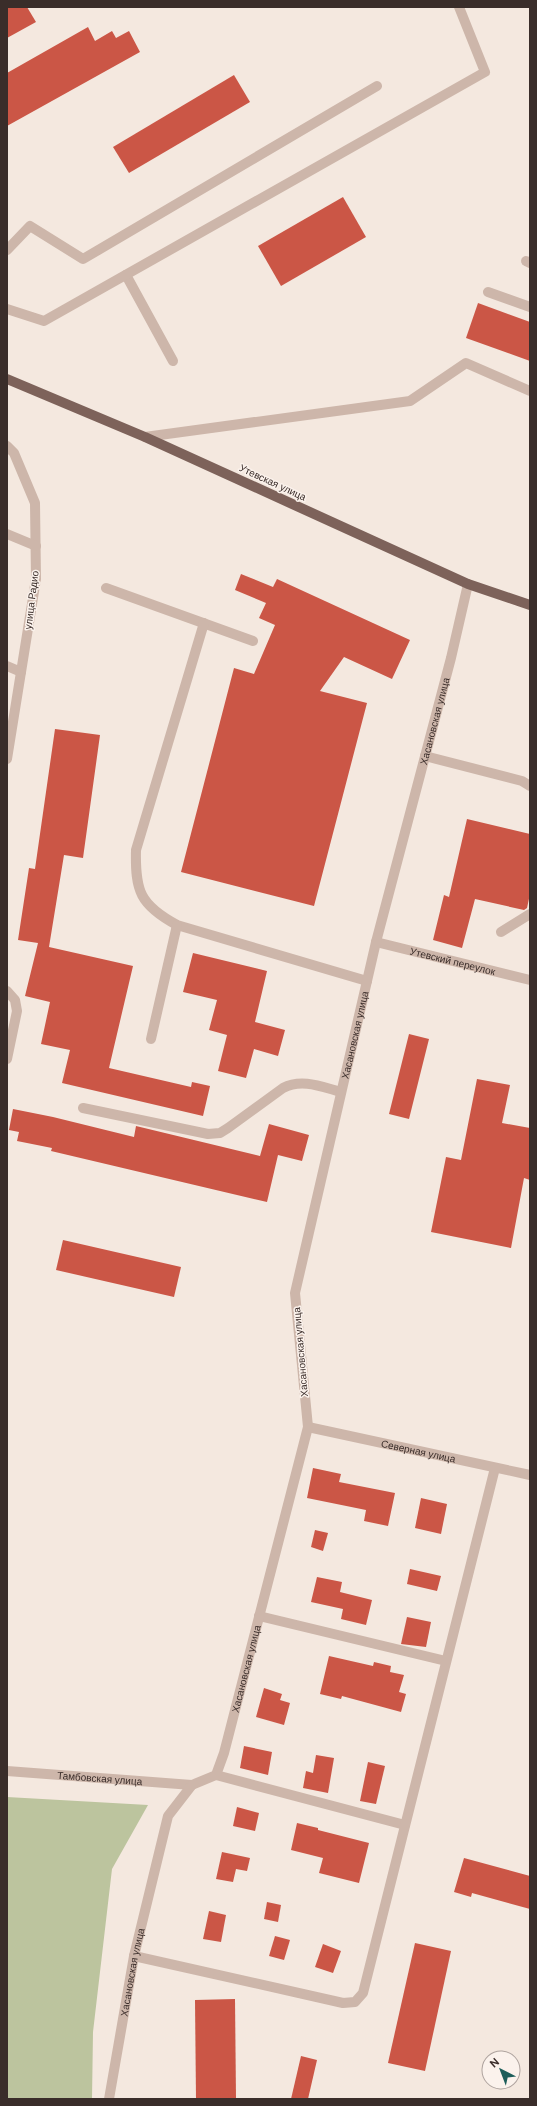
<svg xmlns="http://www.w3.org/2000/svg" width="537" height="2106" font-family="'DM Sans',sans-serif">
	<style>
		.green { fill: #bcc49e }
		.building { fill: #cb5646 }
		.lines { fill: none; stroke-linecap: round; stroke-linejoin: round }
		.minor { stroke: #cdb6aa; stroke-width: 10 }
		.major { stroke: #7d625a; stroke-width: 10 }
		.labels { text-anchor: middle; stroke-width: 3; stroke-linejoin: round; paint-order: stroke }
		.street-label { font-size: 10px; fill: #3a2d2a; stroke: #fbf2ec }
	</style>
	<rect width="100%" height="100%" fill="#f4e8df"/>
	<!-- green -->
	<path class="green" d="M7 1797 148 1805 112 1869 93 2032 92 2099H7Z"/>
	<!-- building -->
	<g class="building">
		<path d="M7 7H27L36 22 7 38Z"/>
		<path d="M88 27 95 41 112 31 116 38 129 31 140 52 7 126V73Z"/>
		<path d="M234 75 250 102 129 173 113 147Z"/>
		<path d="M343 197 366 237 281 286 258 246Z"/>
		<path d="M478 303 530 322V361L466 338Z"/>
		<path d="M241 574 273 587 277 579 410 640 392 679 344 657 320 691 367 703 314 906 181 872 234 668 254 674 275 625 259 618 266 603 235 590Z"/>
		<path d="M55 729 100 735 83 858 64 855 49 947 133 966 109 1068 191 1087 192 1082 210 1086 203 1116 62 1083 70 1050 41 1044 50 1002 25 996 38 943 18 940 29 868 35 869Z"/>
		<path d="M467 819 530 834V894L527 908 524 910 475 899 462 948 433 940 444 895 449 897Z"/>
		<path d="M193 953 267 971 255 1022 285 1030 278 1056 254 1049 246 1078 218 1071 227 1035 209 1030 217 1000 183 992Z"/>
		<path d="M409 1034 429 1039 409 1119 389 1114Z"/>
		<path d="M477 1079 510 1085 502 1123 530 1128V1180L524 1178 511 1248 431 1232 446 1157 461 1160Z"/>
		<path d="M13 1109 53 1117 134 1137 136 1126 260 1156 269 1124 309 1135 302 1161 278 1155 267 1202 51 1151 52 1148 17 1141 19 1132 9 1130Z"/>
		<path d="M63 1240 181 1267 174 1297 56 1270Z"/>
		<path d="M313 1468 341 1474 339 1482 395 1493 388 1526 364 1521 366 1510 307 1498Z"/>
		<path d="M421 1498 447 1504 441 1534 415 1528Z"/>
		<path d="M315 1530 328 1533 323 1551 311 1547Z"/>
		<path d="M410 1569 441 1576 437 1591 407 1584Z"/>
		<path d="M317 1577 342 1582 340 1592 372 1600 366 1625 341 1619 343 1609 311 1602Z"/>
		<path d="M407 1617 431 1622 426 1647 401 1644Z"/>
		<path d="M329 1656 373 1666 374 1662 391 1666 390 1672 404 1675 399 1692 406 1694 401 1712 342 1696 341 1699 320 1694Z"/>
		<path d="M264 1688 282 1694 280 1700 290 1703 284 1725 256 1717Z"/>
		<path d="M244 1746 272 1752 268 1775 240 1768Z"/>
		<path d="M316 1755 334 1758 328 1793 303 1788 306 1771 313 1773Z"/>
		<path d="M368 1762 385 1766 376 1804 360 1801Z"/>
		<path d="M237 1807 259 1813 255 1831 233 1826Z"/>
		<path d="M297 1823 318 1828V1830L369 1843 359 1883 319 1873 323 1858 291 1850Z"/>
		<path d="M222 1852 250 1858 247 1871 236 1869 233 1882 216 1879Z"/>
		<path d="M464 1858 530 1876V1909L472 1893 471 1897 454 1892Z"/>
		<path d="M267 1902 281 1905 278 1922 264 1919Z"/>
		<path d="M209 1911 226 1915 221 1942 203 1939Z"/>
		<path d="M275 1936 290 1940 284 1960 269 1956Z"/>
		<path d="M415 1943 451 1951 425 2071 388 2063Z"/>
		<path d="M323 1944 341 1951 333 1973 315 1967Z"/>
		<path d="M235 1999 236 2099H196L195 2000Z"/>
		<path d="M301 2056 317 2060 308 2099H291Z"/>
	</g>
	<g class="lines">
		<!-- minor -->
		<g class="minor">
			<path d="M7 250 30 226 83 259 377 86"/>
			<path d="M526 261 530 263"/>
			<path d="M126 275 173 361"/>
			<path d="M488 292 530 307"/>
			<path d="M7 309 44 321 485 72 459 7"/>
			<path d="M145 437 410 401 466 363 530 391"/>
			<path d="M7 446 14 453 35 503 36 579 7 759"/>
			<path d="M7 534 36 546"/>
			<path d="M106 588 253 641"/>
			<path d="M204 623 136 850C135 891 140 905 177 925L367 981"/>
			<path d="M7 666 21 672"/>
			<path d="M425 756 522 781 530 786"/>
			<path d="M501 932 530 914"/>
			<path id="s1" d="M376 942 530 980"/>
			<path d="M7 991 15 1000 17 1011 7 1059"/>
			<path d="M151 1039 177 925"/>
			<path d="M83 1108 208 1134 220 1133 228 1128 283 1088C302 1078 322 1087 341 1092"/>
			<path id="s2" d="M308 1427 530 1475"/>
			<path d="M259 1616 446 1661"/>
			<path id="s3" d="M7 1771 192 1785"/>
			<path d="M216 1775 405 1825"/>
			<path d="M134 1956 343 2003 355 2002 363 1993 495 1468"/>
			<path id="s4" d="M109 2099 134 1956 168 1816 192 1785 216 1775 224 1753 308 1427 295 1293 376 942 451 658 468 584"/>
		</g>
		<!-- major -->
		<path class="major" d="M7 379 145 437 468 584 530 605"/>
	</g>
	<g class="labels">
		<!-- street labels -->
		<g class="street-label">
			<text transform="translate(273 482) rotate(25)" y="4">Утевская улица</text>
			<text transform="translate(31 600) rotate(-83)" y="4">улица Радио</text>
			<text dy="4" stroke="none"><textPath href="#s4" startOffset="1438">Хасановская улица</textPath></text>
			<text dy="4" stroke="none"><textPath href="#s1" startOffset="79">Утевский переулок</textPath></text>
			<text dy="4" stroke="none"><textPath href="#s4" startOffset="1114">Хасановская улица</textPath></text>
			<text transform="translate(300 1352) rotate(-95)" y="4">Хасановская улица</text>
			<text dy="4" stroke="none"><textPath href="#s2" startOffset="113">Северная улица</textPath></text>
			<text dy="4" stroke="none"><textPath href="#s4" startOffset="465">Хасановская улица</textPath></text>
			<text dy="4" stroke="none"><textPath href="#s3" startOffset="93">Тамбовская улица</textPath></text>
			<text dy="4" stroke="none"><textPath href="#s4" startOffset="129">Хасановская улица</textPath></text>
		</g>
	</g>
	<!-- border -->
	<rect width="537" height="2106" fill="none" stroke="#3a2d2a" stroke-width="16"/>
	<!-- north arrow -->
	<g transform="translate(501 2070) rotate(318)"><circle r="19" fill="#fbf2ec" stroke="#aea39e"/>
	<path d="M0-3L7 15L0 10L-7 15Z" fill="#1d5e5a"/>
	<text y="-6" font-size="11" font-weight="bold" text-anchor="middle" fill="#3a2d2a">N</text>
	</g>
</svg>
